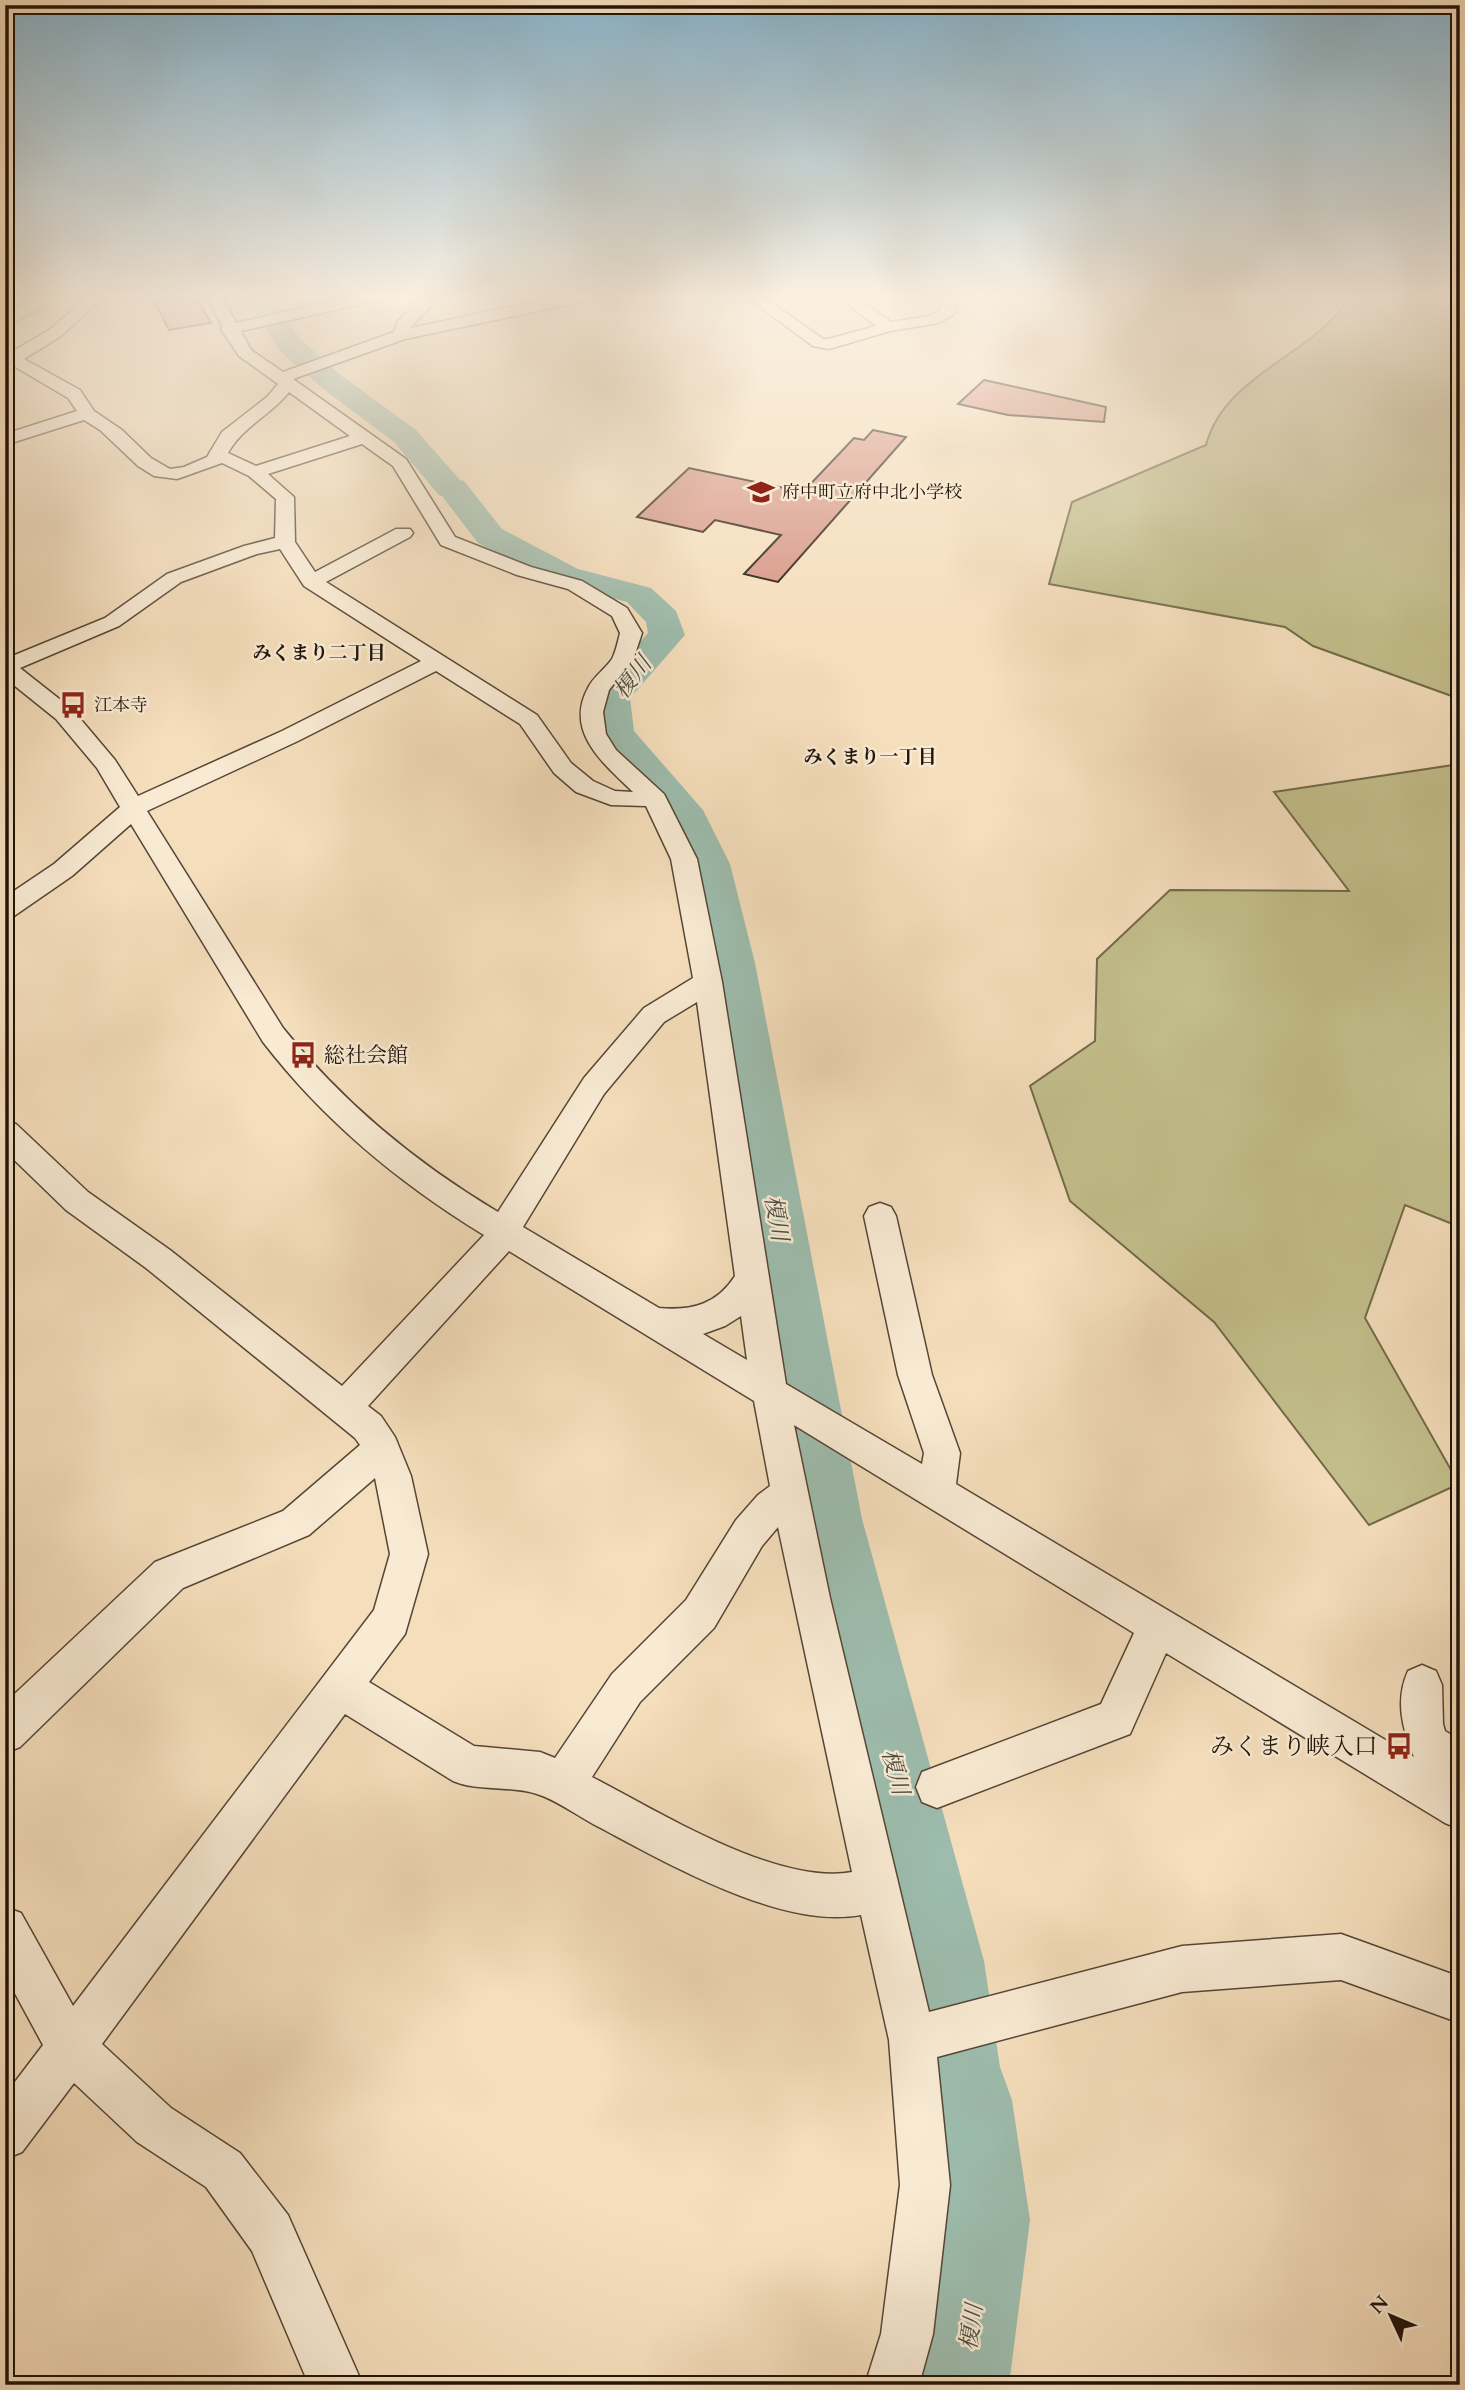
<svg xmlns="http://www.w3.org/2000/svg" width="1465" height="2390" font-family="Cardo,'Noto Serif JP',serif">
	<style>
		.green { fill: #c3bf8c; stroke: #726a4a; stroke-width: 2 }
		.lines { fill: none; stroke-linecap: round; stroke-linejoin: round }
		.river { fill: #9dbcad; fill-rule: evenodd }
		.building { fill: #d69484; stroke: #201408; stroke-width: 2 }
		.minor-casing { stroke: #554635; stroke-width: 3 }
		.minor { fill: #f8ead3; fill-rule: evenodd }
		.labels { text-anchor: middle; stroke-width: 5; stroke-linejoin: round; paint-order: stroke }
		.far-poi-label { font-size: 18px; fill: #201408; stroke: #f8ead3; text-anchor: start }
		.far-neighbourhood-label { font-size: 19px; font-weight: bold; fill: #201408; stroke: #f8ead3 }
		.poi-label { font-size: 21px; fill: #201408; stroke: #f8ead3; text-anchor: start }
		.water-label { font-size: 23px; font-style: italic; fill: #4c4f42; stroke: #f8ead3 }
		.near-poi-label { font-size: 24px; fill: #201408; stroke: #f8ead3; text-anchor: end }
	</style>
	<rect width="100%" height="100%" fill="#f5debc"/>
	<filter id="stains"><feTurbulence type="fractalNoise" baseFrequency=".00286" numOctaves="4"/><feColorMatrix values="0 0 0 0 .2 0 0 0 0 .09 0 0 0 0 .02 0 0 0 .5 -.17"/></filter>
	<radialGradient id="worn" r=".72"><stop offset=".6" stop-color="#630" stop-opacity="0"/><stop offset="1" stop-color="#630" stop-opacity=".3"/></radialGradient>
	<!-- green -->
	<g class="green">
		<path d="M1319 296H1460V699L1313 646 1285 627 1049 584 1072 502 1206 445C1223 380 1299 359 1340 311L1333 302Z"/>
		<path d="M1460 764V1227L1405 1205 1365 1318 1459 1484 1369 1525 1214 1322 1070 1201 1030 1086 1095 1041 1097 959 1170 890 1349 891 1274 792Z"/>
	</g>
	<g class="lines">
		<!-- river -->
		<path class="river" d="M244 296H270L301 340 342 376 416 430 460 480 464 481 502 529 578 569 651 588 676 611 685 635 630 698 634 731 703 810 730 864 755 963 862 1519 984 1961 1000 2067 1012 2100 1030 2220 1009 2385H917L944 2220 930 2100 918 2067 906 1961 798 1519 709 963 686 864 668 823 594 733 592 696 648 633 646 622 627 602 554 583 478 543 442 496 439 495 394 442 322 388 281 352Z"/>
	</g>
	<!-- building -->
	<g class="building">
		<path d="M180 296 197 299 211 323 169 330 154 301Z"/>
		<path d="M984 380 1106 407 1104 422 1008 415 958 404Z"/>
		<path d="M873 430 906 437 778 582 744 574 781 535 715 520 703 532 637 517 689 468 803 492 854 438 864 440Z"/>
	</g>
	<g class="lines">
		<defs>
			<g id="minor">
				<path d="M37 296H52L49 304 5 326V315Z"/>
				<path d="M89 296H105L61 336 24 359 80 390 94 411 122 430 151 458 170 469 184 467 207 457 222 432 267 397 278 384 239 356 221 329 223 327 206 296H221L236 323 354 296H383L376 301 241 331 251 350 283 372 394 332 398 321 424 296H440L410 328 563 296H593L586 301 405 339 293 379 406 459 455 537 531 567 582 581 627 608 642 633 633 660 609 690 603 712 606 734 616 750 664 794 697 859 722 982 786 1384 922 1464 924 1453 898 1375 864 1216 869 1207 880 1203 891 1207 896 1216 932 1375 960 1453 956 1484 1414 1757C1402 1728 1395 1700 1408 1671L1422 1665 1436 1671 1442 1685 1443 1724 1445 1731 1460 1740V1829L1445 1823 1166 1653 1130 1734 937 1808 922 1802 916 1787 922 1772 1101 1704 1134 1633 794 1425 830 1598 929 2012 1182 1946 1341 1934 1460 1977V2023L1341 1980 1182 1992 937 2057 950 2185 933 2334 919 2385H865L881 2334 900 2185 889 2040 861 1915C780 1930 664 1861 593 1824 575 1814 556 1800 537 1794 510 1785 480 1792 453 1781L345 1714 102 2044 171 2108 240 2153 288 2215 363 2385H309L252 2251 206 2187 137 2142 74 2083 22 2152 5 2159V2095L43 2045 5 1975V1907L21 1913 73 2006 374 1610 390 1554 375 1478 309 1535 183 1588 20 1747 5 1753V1703L155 1562 283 1511 360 1445 355 1438 146 1268 66 1210 5 1151V1121L16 1124 88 1192 170 1250 342 1386 484 1235C399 1183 324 1121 263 1042L131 824 72 876 14 916 5 919V897L54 864 120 807 97 768 56 719 5 678V659L105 618 167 574 244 546 275 538 276 499 249 476 222 463 177 479 154 476 138 466 100 430 84 420 5 445V434L77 411 68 398 12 365 5 368V356L49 330ZM289 392 350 436 256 466 228 453C242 427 271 415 289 392ZM362 444 393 466 441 545 517 575 568 589 612 616 620 633C618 641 616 651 612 659 605 669 593 677 588 688 564 732 604 764 633 792L615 791 593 781 571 763 537 715 326 582 410 537 413 533 410 529H396L315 572 295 542 294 497 268 474ZM280 549 304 586 421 661 282 731 138 796 115 760 72 709 20 668 119 626 181 582 257 554ZM436 671 520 724 554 773 576 792 611 805 646 806 671 859 693 978 644 1008 584 1078 498 1212C416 1163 343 1103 283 1028L147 811 298 741ZM697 1002 735 1276C717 1304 692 1311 659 1308L523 1227 604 1094 664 1022ZM509 1251 754 1401 770 1486 758 1495 736 1520 686 1600 612 1674 555 1758 540 1752 474 1746 369 1682 405 1634 428 1554 411 1476 395 1437 381 1416 368 1406ZM741 1316 747 1360 703 1334 725 1326ZM778 1527 852 1872C777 1886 658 1811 592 1777L640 1702 714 1628 762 1546Z"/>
				<path d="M745 296H762L823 339H828L876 326 837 296H854L891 322 930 316 941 309 943 296H958L954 314 939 323 890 331 829 349 813 346Z"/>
			</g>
		</defs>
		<!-- minor casing -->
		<use href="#minor" class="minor-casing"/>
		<!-- minor -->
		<use href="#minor" class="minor"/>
	</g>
	<!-- sky -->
	<linearGradient id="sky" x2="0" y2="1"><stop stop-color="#8ab7d0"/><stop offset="0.47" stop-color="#faf0e1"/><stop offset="1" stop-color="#faf0e1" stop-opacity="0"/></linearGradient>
	<rect width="1465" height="631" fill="url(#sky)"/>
	<!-- icons -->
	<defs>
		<symbol id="school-bare" viewBox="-9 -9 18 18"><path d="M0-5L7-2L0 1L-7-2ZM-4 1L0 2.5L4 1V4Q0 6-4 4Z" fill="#8f2418" stroke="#f8ead3" stroke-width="2.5" paint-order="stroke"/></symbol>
		<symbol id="bus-bare" viewBox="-9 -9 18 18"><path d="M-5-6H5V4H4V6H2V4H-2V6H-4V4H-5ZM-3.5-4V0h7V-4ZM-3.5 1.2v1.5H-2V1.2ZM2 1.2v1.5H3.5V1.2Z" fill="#8f2418" stroke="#f8ead3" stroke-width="2.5" paint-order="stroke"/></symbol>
	</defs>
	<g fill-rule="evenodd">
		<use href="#school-bare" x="742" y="473" width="38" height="38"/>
		<use href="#bus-bare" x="54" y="686" width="38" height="38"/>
		<use href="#bus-bare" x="284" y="1036" width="38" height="38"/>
		<use href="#bus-bare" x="1380" y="1727" width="38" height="38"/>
	</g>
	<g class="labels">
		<!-- far-poi labels -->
		<g class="far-poi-label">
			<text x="782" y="498">府中町立府中北小学校</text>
			<text x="94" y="711">江本寺</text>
		</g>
		<!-- far-neighbourhood labels -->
		<g class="far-neighbourhood-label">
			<text x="319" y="659">みくまり二丁目</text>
			<text x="870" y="763">みくまり一丁目</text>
		</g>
		<!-- poi labels -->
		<g class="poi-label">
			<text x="324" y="1062">総社会館</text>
		</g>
		<!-- water labels -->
		<g class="water-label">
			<text transform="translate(632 677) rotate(-52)" y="8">榎川</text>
			<text transform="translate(777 1218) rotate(80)" y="8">榎川</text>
			<text transform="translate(896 1772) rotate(75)" y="8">榎川</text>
			<text transform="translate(971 2327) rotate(-82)" y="8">榎川</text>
		</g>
		<!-- near-poi labels -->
		<g class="near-poi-label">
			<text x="1378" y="1754">みくまり峡入口</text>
		</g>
	</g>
	<!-- margin -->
	<rect width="1465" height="2390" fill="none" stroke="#f5debc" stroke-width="28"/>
	<rect x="7" y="7" width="1451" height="2376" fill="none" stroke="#201408" stroke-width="3.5"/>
	<rect x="14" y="14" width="1437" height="2362" fill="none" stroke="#201408" stroke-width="2"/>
	<!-- north arrow -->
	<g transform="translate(1391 2316) rotate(314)" stroke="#f8ead3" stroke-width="5" paint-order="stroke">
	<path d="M0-5L12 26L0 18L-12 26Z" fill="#201408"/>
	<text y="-10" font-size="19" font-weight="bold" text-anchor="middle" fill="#201408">N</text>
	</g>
	<rect width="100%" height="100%" filter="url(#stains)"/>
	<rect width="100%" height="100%" fill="url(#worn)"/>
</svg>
